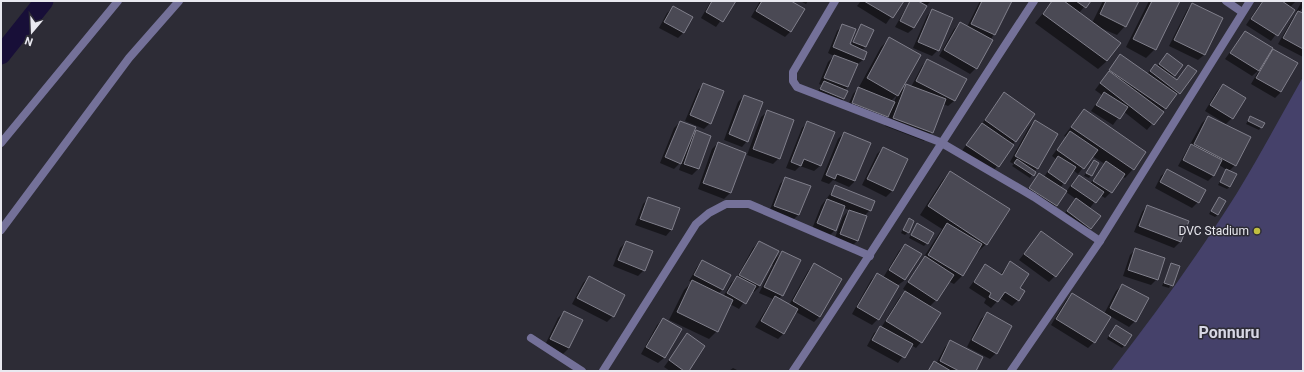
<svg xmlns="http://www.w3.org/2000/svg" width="1304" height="372" font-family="Roboto,sans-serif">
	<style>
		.green { fill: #45416a }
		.shadow { fill: #0007; fill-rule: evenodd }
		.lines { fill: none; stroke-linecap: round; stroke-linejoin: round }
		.canal { stroke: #180f38; stroke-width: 19 }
		.building { fill: #4a4954; stroke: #807f8b }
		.street { stroke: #747199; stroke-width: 8 }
		.poi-dot { fill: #c1be40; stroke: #2d2c36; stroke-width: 1.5 }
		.labels { text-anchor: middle; stroke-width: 3; stroke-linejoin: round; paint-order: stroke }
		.poi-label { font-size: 12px; fill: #e9e9f0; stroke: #2d2c36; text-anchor: end }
		.district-label { font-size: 16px; font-weight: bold; fill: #d7d7e4; stroke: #2d2c36 }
	</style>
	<rect width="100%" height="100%" fill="#2d2c36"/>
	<!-- green -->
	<path class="green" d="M1303 77V371H1111C1156 313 1198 255 1237 193 1260 155 1281 116 1303 77Z"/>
	<!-- shadow -->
	<g class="shadow">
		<path d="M711 1H735L716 27 701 18Z"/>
		<path d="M760 1H789L791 31 785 37 751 17Z"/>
		<path d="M800 1H808L806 4Z"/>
		<path d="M861 1H902L886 24 857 6Z"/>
		<path d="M910 1H919L914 28 908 33 895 27Z"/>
		<path d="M919 1H931L927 5Z"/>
		<path d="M980 1H1011L976 68 970 74 939 56 954 29 960 23 967 27Z"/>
		<path d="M1053 1H1089L1079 13 1092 23 1103 1H1138L1125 26 1117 35 1096 26 1107 61 1098 69 1035 23Z"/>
		<path d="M1149 1H1179L1155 49 1146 58 1126 47Z"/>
		<path d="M1262 1H1296L1290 7 1294 10 1271 41 1246 25Z"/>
		<path d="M1302 1 1303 7 1299 12 1303 14V57L1278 44 1293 18 1298 13 1296 12Z"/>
		<path d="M1192 4 1222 19 1204 55 1198 60 1169 46 1187 10Z"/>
		<path d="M673 8 683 33 678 38 659 28 667 13Z"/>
		<path d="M932 10 938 50 932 56 913 48 927 16Z"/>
		<path d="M843 25 849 45 851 46 861 25 865 47 862 50 866 52 863 60 856 65 848 87 844 90V98L841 101 818 92 821 85 819 84 828 62 834 56 828 53 837 31Z"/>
		<path d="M1245 32 1297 63 1281 92 1275 98 1251 84 1259 70 1252 76 1225 59Z"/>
		<path d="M890 38 900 92 906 85 911 87 922 66 927 60 954 101 948 106 943 104 932 132 924 141 885 126 890 115 882 123 847 108 853 94 859 87 881 47ZM897 95 894 102 891 101Z"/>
		<path d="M1121 55 1147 74 1155 65 1157 66 1165 57 1182 65 1172 77 1176 81 1188 66 1195 72 1147 130 1123 111 1113 125 1091 111 1102 95 1095 90Z"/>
		<path d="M704 84 710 123 704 129 685 121 698 90Z"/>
		<path d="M1223 85 1232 118 1226 124 1205 111 1217 91Z"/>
		<path d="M1004 94 1015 141 992 173 961 152Z"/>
		<path d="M744 96 747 141 742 147 724 140 738 102Z"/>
		<path d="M1084 110 1145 152 1133 169 1125 178 1122 176 1111 192 1105 198 1100 195 1089 209 1090 228 1085 234 1062 217 1076 199 1066 192 1073 182 1079 176 1090 184 1105 164 1092 156 1078 174 1073 170 1060 188 1056 205 1050 211 1024 194 1039 174 1044 177 1056 159 1052 156 1066 137 1064 136Z"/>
		<path d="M767 112 779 158 773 164 747 155 761 117Z"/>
		<path d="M1208 117 1235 165 1229 171 1230 187 1227 189 1218 185 1227 170 1219 165 1214 175 1208 181 1178 166 1202 123Z"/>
		<path d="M1250 118 1261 127 1259 130 1246 124Z"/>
		<path d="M1035 121 1037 168 1030 178 1012 166 1014 164 1010 162 1029 127Z"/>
		<path d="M680 122 690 138 697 131 710 136 698 169 692 175 679 170 682 161 674 169 660 163 674 128Z"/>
		<path d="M808 122 820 166 814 171 800 166 795 171 786 168 802 128Z"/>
		<path d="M844 133 869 143 855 181 849 187 833 180 829 184 821 181 838 139Z"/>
		<path d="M718 143 745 153 730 193 724 199 698 189 712 149Z"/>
		<path d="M883 148 907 159 892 191 886 197 862 185 877 154Z"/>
		<path d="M1094 161 1091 175 1089 178 1084 176Z"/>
		<path d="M1167 171 1198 202 1192 208 1155 188 1161 176Z"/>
		<path d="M950 172 986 244 978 252 976 251 962 276 954 284 948 281 936 300 929 307 921 342 916 348 911 345 898 363 867 346 874 333 881 328 899 298 906 291 903 289 942 229 920 215 942 181Z"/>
		<path d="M786 178 799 214 793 220 769 212 780 184Z"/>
		<path d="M836 186 870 210 864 216 858 240 852 246 834 240 843 217 849 210 844 208 835 230 829 236 812 229 821 206Z"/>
		<path d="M649 198 679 209 671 230 666 236 635 225 643 204Z"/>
		<path d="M1219 198 1218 215 1215 217 1209 214Z"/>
		<path d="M1147 206 1188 222 1180 242 1174 248 1134 232 1142 212Z"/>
		<path d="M909 219 908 232 905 235 901 233Z"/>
		<path d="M918 224 927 243 924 246 909 238Z"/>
		<path d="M1041 232 1055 276 1049 282 1019 260Z"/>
		<path d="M626 242 644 270 638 276 613 266 620 248Z"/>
		<path d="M759 242 774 260 782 252V295L779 299 789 305 808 271 814 265 820 316 814 322 796 312 784 333 778 339 755 327 773 299 759 293 773 265 771 264 760 286 754 292 752 291 739 309 730 304 717 331 709 339 669 320 684 290 692 282 689 281 697 267 703 261 722 290 718 294 723 297 731 283 737 277 753 248Z"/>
		<path d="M905 245V280L898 285 878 319 872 325 852 314 871 280 877 274 883 278 899 251Z"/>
		<path d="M1135 250 1157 279 1151 285 1123 276 1130 255Z"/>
		<path d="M1010 262 1019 289 1018 300 1012 306 1000 298 991 308 984 303 986 299 969 288 985 265 1000 275Z"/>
		<path d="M1172 264 1179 267 1169 288 1162 286Z"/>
		<path d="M589 277 613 316 607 322 572 304 583 283Z"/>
		<path d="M1122 285 1135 321 1129 327 1110 316 1094 342 1088 348 1051 325 1066 300 1072 294 1104 314 1116 291Z"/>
		<path d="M564 312 569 348 563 354 545 345 558 318Z"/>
		<path d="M987 314 996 353 990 359 967 347 981 319Z"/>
		<path d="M663 319 680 329 664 358 658 363 641 354 657 325Z"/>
		<path d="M1113 329 1125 345 1122 348 1107 339Z"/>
		<path d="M687 335 688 371H670L664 367Z"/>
		<path d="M951 341 974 371H927L934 363 936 364 945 347Z"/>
		<path d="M733 368 739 371H729Z"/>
	</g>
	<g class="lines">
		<!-- canal -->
		<path class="canal" d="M1 55 44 1"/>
	</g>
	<!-- building -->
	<g class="building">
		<path d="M712 1H736L723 22 706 12Z"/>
		<path d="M762 1H791L805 9 791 32 756 11Z"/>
		<path d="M864 1H904L893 18Z"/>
		<path d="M910 1H918L927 6 914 28 900 21Z"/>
		<path d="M982 1H1012L995 35 971 24Z"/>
		<path d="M1052 1H1064L1121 43 1107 61 1043 14Z"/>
		<path d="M1076 1H1091L1086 8Z"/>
		<path d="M1106 1H1139L1126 27 1100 14Z"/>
		<path d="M1152 1H1180L1156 50 1133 39Z"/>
		<path d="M1263 1H1282L1295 10 1278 36 1251 19Z"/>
		<path d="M1192 3 1223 18 1205 55 1174 40Z"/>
		<path d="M673 6 693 17 684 33 664 22Z"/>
		<path d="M932 9 953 18 939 51 918 42Z"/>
		<path d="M1298 11 1303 13V49L1283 38Z"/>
		<path d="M960 22 993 40 977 69 944 50Z"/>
		<path d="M842 24 856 29 850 44 867 52 864 60 833 47Z"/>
		<path d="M861 24 874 30 866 47 853 42Z"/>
		<path d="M1245 31 1273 48 1259 71 1230 53Z"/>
		<path d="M889 37 921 55 898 96 867 78Z"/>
		<path d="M1273 49 1298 63 1281 92 1256 78Z"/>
		<path d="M1167 53 1183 65 1175 76 1159 64Z"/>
		<path d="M1120 54 1177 94 1166 109 1109 70Z"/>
		<path d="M834 55 858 64 848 87 824 78Z"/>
		<path d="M927 59 967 79 955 101 916 81Z"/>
		<path d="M1155 64 1177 80 1188 65 1197 71 1180 94 1150 71Z"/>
		<path d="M1109 71 1164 112 1154 125 1100 83Z"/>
		<path d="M824 81 848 91 844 99 820 89Z"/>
		<path d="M703 83 724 91 711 124 690 115Z"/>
		<path d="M906 84 946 99 933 133 893 118Z"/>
		<path d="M1223 84 1246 98 1233 119 1210 105Z"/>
		<path d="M858 87 895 102 888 117 852 103Z"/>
		<path d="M1004 92 1035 114 1016 142 985 120Z"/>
		<path d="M1104 92 1128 107 1120 119 1096 105Z"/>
		<path d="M744 95 763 102 748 142 729 134Z"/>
		<path d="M1084 109 1146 152 1134 170 1071 127Z"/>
		<path d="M767 110 794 120 780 159 753 149Z"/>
		<path d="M1208 116 1251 137 1236 166 1194 144Z"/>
		<path d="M1250 116 1265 123 1262 128 1248 121Z"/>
		<path d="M1035 120 1058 134 1038 169 1015 156Z"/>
		<path d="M680 121 696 127 681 164 665 157Z"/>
		<path d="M807 121 835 132 821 166 804 159 801 166 791 162Z"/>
		<path d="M982 123 1014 145 999 167 966 145Z"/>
		<path d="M696 130 711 136 699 169 684 164Z"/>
		<path d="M1070 131 1098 150 1084 169 1057 150Z"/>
		<path d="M844 132 871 143 855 181 837 174 835 179 826 175Z"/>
		<path d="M718 142 746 153 731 193 703 183Z"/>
		<path d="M1191 144 1222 160 1214 176 1183 160Z"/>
		<path d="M883 147 908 159 893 191 867 179Z"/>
		<path d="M1058 156 1076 167 1065 184 1048 172Z"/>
		<path d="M1017 159 1036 172 1034 176 1014 163Z"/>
		<path d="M1094 160 1099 163 1092 176 1086 173Z"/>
		<path d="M1106 161 1125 174 1112 193 1093 181Z"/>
		<path d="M1167 169 1206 190 1199 203 1160 182Z"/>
		<path d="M1226 169 1237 174 1230 187 1220 182Z"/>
		<path d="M950 171 1010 209 987 245 928 206Z"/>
		<path d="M1039 173 1067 191 1057 206 1029 188Z"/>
		<path d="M1079 175 1104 192 1096 203 1071 186Z"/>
		<path d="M785 177 811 186 799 215 774 206Z"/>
		<path d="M835 185 875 201 871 211 831 195Z"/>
		<path d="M648 197 680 208 672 230 640 219Z"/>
		<path d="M1219 197 1226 201 1218 215 1211 211Z"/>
		<path d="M1076 198 1101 216 1091 229 1067 211Z"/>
		<path d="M827 199 845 206 836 231 817 223Z"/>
		<path d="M1147 205 1189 221 1181 242 1139 226Z"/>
		<path d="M849 210 867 216 858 241 840 234Z"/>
		<path d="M909 218 914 221 909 233 903 230Z"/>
		<path d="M917 223 934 233 928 244 911 235Z"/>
		<path d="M947 223 982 244 963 276 928 255Z"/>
		<path d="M1041 231 1073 254 1056 277 1024 254Z"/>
		<path d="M626 241 653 251 645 271 618 260Z"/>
		<path d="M759 241 779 251 760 286 739 275Z"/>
		<path d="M905 244 922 254 905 280 889 270Z"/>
		<path d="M1135 248 1165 258 1158 280 1128 270Z"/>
		<path d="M782 251 801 260 783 296 764 287Z"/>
		<path d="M925 256 954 275 937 301 908 282Z"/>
		<path d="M702 260 731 275 723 290 694 275Z"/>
		<path d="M1010 261 1029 274 1020 288 1025 291 1019 301 1005 292 998 302 989 297 991 293 974 282 985 264 1002 275Z"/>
		<path d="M814 263 842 279 820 317 793 301Z"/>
		<path d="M1171 263 1180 266 1173 286 1164 283Z"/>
		<path d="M877 273 899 286 879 320 857 307Z"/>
		<path d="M589 276 625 295 614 317 577 298Z"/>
		<path d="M737 276 756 286 746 304 727 293Z"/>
		<path d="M692 280 733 300 718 332 677 312Z"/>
		<path d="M1122 284 1149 298 1136 322 1110 308Z"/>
		<path d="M905 291 941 313 922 343 886 321Z"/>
		<path d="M1072 293 1111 317 1095 343 1056 319Z"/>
		<path d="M775 296 798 309 784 334 761 321Z"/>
		<path d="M564 311 583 320 569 348 550 339Z"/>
		<path d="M987 312 1012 326 997 354 972 340Z"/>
		<path d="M663 318 682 329 665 358 646 347Z"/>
		<path d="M1116 325 1132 335 1125 346 1109 336Z"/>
		<path d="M880 326 913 344 905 358 872 340Z"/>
		<path d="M687 333 705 346 689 371H684L669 360Z"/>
		<path d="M950 340 983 357 976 371H959L940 361Z"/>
		<path d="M934 361 951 371H928Z"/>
	</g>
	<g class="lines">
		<!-- street -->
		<g class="street">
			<path d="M835 1 793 72V81L797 87 940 142 1034 197 1100 241"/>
			<path d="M1226 1 1242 12"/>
			<path d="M1 143 118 1"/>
			<path d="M1 230 129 58 179 1"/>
			<path d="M531 338 582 371"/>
			<path d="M603 371 696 224 709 213 726 204H749L870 256"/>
			<path d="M793 371C875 249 953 124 1034 1"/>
			<path d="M1011 371 1100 241 1250 1"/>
		</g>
	</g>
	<!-- markers -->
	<circle class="poi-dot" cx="1257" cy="231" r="4"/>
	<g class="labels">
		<!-- poi labels -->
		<g class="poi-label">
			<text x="1249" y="235">DVC Stadium</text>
		</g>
		<!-- district labels -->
		<g class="district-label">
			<text x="1229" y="338">Ponnuru</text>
		</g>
	</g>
	<!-- border -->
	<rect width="1304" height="372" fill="none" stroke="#e9e9f0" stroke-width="4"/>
	<!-- north arrow -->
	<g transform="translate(32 32) rotate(199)" stroke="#2d2c36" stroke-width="3" paint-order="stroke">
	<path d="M0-3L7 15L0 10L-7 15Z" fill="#e9e9f0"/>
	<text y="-6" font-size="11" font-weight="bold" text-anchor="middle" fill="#e9e9f0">N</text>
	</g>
</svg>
